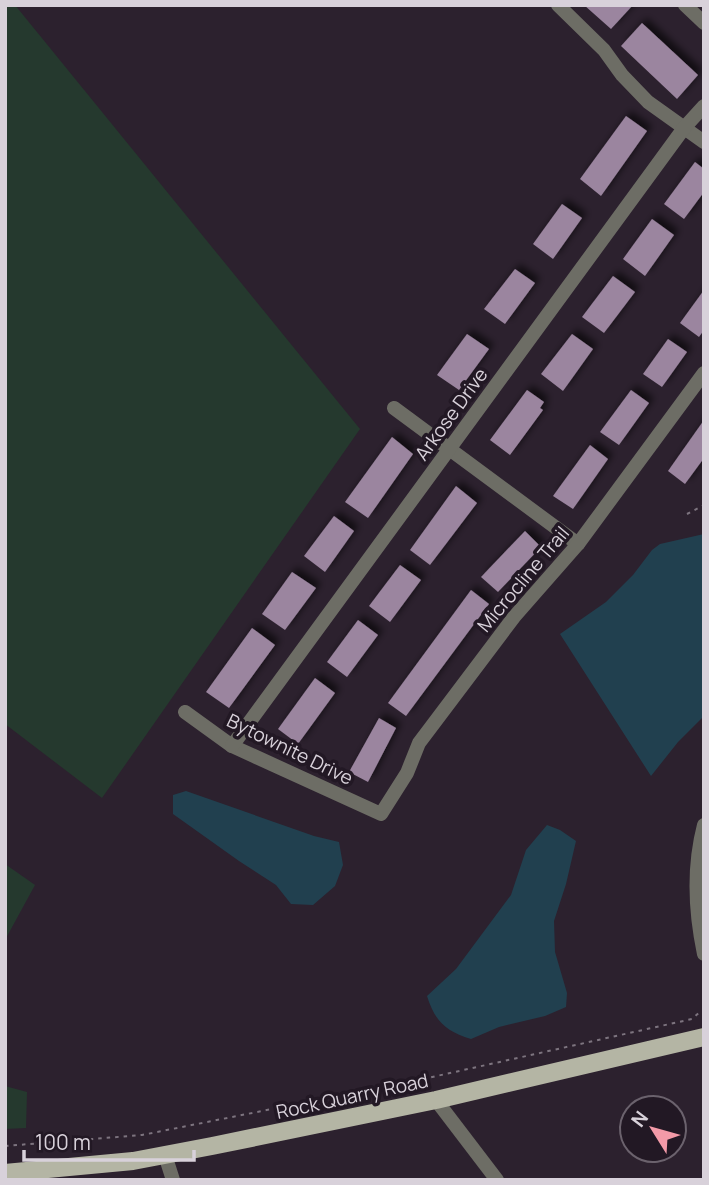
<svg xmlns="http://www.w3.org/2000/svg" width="709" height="1185" font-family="Manrope,sans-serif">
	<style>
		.green { fill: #25392e }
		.water { fill: #21404f }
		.building { fill: #9b859f; filter: url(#shadow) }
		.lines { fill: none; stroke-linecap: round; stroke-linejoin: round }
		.path { stroke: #7d747f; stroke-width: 2; stroke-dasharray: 3.5 5; stroke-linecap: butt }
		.minor { stroke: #6d6d65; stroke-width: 14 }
		.major { stroke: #b4b5a4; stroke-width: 18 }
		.labels { text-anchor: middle; stroke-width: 7; stroke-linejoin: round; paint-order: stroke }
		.street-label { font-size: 19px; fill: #d8d1da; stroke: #221824 }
	</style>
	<defs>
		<filter id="shadow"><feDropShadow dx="5" dy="-5" stdDeviation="3.5" flood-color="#0009"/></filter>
	</defs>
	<rect width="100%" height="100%" fill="#2c212e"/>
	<!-- green -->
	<g class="green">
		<path d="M5 5H15L360 429 102 798 5 724Z"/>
		<path d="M5 864 35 885 5 940Z"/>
		<path d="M5 1086 27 1092 26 1128 5 1129Z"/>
	</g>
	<!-- water -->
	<g class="water">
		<path d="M704 534V716L678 742 651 776 560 634 606 602 633 575 652 550 660 544Z"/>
		<path d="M186 791 314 836 339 842 343 865 335 886 313 905 291 904 276 885 239 861 173 814V795Z"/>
		<path d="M547 825 560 830 576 841 566 884 554 921 555 952 567 993 566 1007 545 1016 499 1027 471 1039C445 1031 435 1021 427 996L456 969 511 895 526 850Z"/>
	</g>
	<!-- building -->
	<g class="building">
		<path d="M584 5H633L611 29Z"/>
		<path d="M642 23 698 75 677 99 621 46Z"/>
		<path d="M626 116 647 131 601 196 580 179Z"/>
		<path d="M695 162 704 169V192L684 219 664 204Z"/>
		<path d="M562 204 582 218 553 259 533 244Z"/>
		<path d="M652 219 674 235 645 276 623 259Z"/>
		<path d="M515 269 535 283 505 324 484 309Z"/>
		<path d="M613 276 635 292 604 333 582 317Z"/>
		<path d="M704 290V330L699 337 680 323Z"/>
		<path d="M467 334 489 349 459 390 437 375Z"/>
		<path d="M572 334 593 349 563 391 541 374Z"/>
		<path d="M668 339 687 352 662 387 643 374Z"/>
		<path d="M527 390 544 402 540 408 543 410 510 455 490 440Z"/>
		<path d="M631 390 649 403 619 445 600 432Z"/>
		<path d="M704 420V458L685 484 668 471Z"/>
		<path d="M392 437 413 454 368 518 345 502Z"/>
		<path d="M590 445 608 459 573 509 553 496Z"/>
		<path d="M456 486 477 503 430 565 410 550Z"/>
		<path d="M334 516 354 531 325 572 304 556Z"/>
		<path d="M525 531 541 547 498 592 481 577Z"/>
		<path d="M400 565 421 580 390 622 369 606Z"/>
		<path d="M292 572 316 588 285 630 262 614Z"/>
		<path d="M471 590 489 604 406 716 388 703Z"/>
		<path d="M358 620 378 635 347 677 327 662Z"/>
		<path d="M252 628 275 645 229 708 206 692Z"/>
		<path d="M315 678 335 693 298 744 278 729Z"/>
		<path d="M379 718 396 728 368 782 349 772Z"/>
	</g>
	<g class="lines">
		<!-- path -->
		<g class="path">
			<path d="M687 514 704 505"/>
			<path d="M5 1146 142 1135 302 1103C320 1107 359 1100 374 1090L692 1019 701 1011H704"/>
		</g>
		<!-- minor -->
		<g class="minor">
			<path d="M558 5 604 50 622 75 648 102 704 142"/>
			<path d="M685 5 704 23"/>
			<path d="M394 408 578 544"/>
			<path d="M185 712 232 746 381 814 407 773 419 743 514 617 578 544 704 373"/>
			<path d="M232 746 684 128 704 106"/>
			<path d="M704 825C693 867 695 911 704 954"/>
			<path d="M436 1100 497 1180"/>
			<path d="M165 1155 173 1180"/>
		</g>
		<!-- major -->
		<path class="major" d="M5 1173 133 1161 212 1146 436 1100 704 1037"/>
	</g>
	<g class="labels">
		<!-- street labels -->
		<g class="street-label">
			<text transform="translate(451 414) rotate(-54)" y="7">Arkose Drive</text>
			<text transform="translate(523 579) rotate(-50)" y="7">Microcline Trail</text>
			<text transform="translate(290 749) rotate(26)" y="7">Bytownite Drive</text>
			<text transform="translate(352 1096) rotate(-12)" y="7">Rock Quarry Road</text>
		</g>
	</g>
	<!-- border -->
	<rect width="709" height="1185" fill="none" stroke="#d8d1da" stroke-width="14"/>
	<!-- north arrow -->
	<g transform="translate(653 1129) rotate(307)"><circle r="33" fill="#221824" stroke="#6b626d" stroke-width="2"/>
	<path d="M0-5L12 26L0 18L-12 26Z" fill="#f39aa8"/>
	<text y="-10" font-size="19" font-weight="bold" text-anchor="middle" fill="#d8d1da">N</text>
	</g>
	<!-- scale -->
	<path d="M24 1150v10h170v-10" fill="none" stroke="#d8d1da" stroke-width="3.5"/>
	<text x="35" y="1150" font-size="21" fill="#d8d1da" stroke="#221824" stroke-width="5" paint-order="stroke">100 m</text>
</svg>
